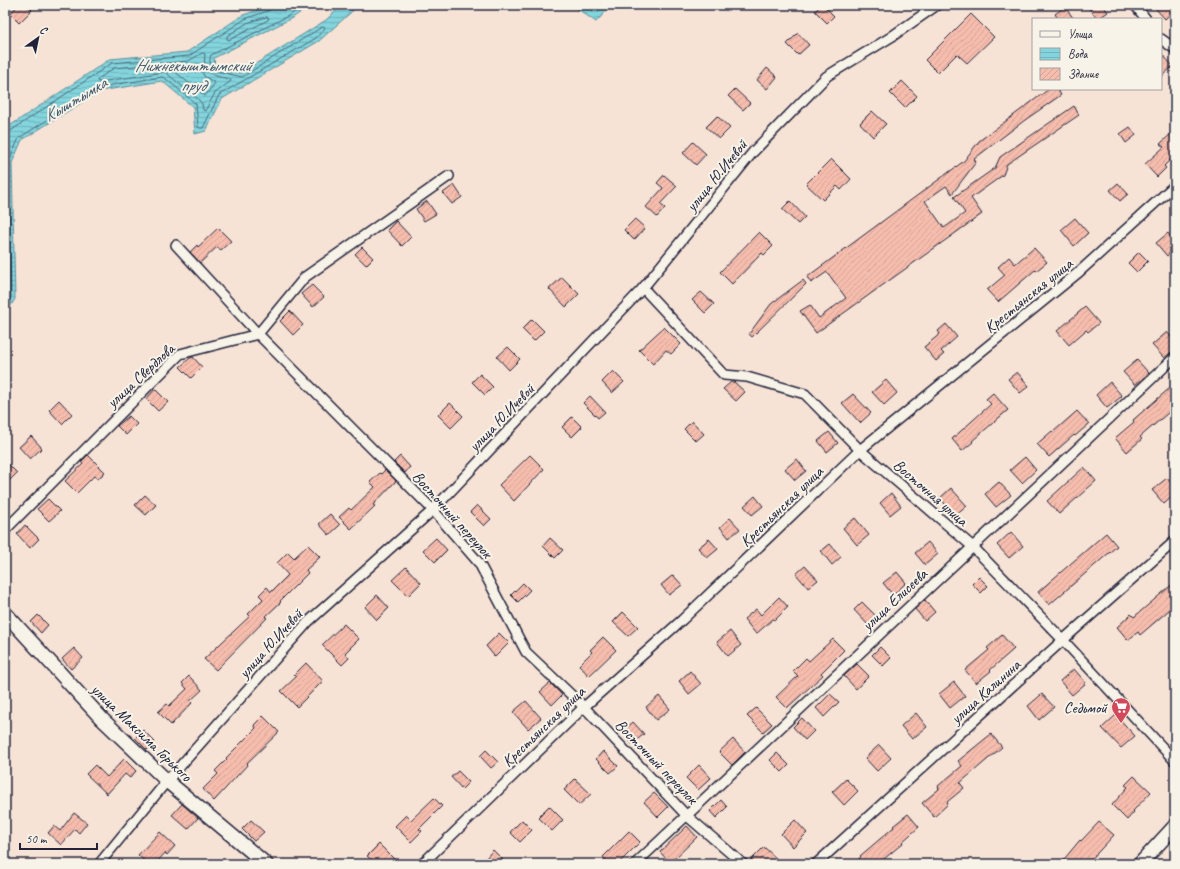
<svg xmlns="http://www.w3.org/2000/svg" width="1180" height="869" font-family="Caveat,sans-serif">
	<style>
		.water { fill: url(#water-rules); stroke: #5c8d9c }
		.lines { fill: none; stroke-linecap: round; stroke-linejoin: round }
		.shore { stroke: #49697b; stroke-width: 1 }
		.building { fill: url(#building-hatch); stroke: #22223b }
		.street-casing { stroke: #22223b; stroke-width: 12 }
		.secondary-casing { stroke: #22223b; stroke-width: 16 }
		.street { stroke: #f7f3e8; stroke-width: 9 }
		.secondary { stroke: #f7f3e8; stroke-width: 13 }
		.labels { text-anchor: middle; stroke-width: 4; stroke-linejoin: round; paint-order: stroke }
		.street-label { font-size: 16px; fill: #22223b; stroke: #f7f3e8 }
		.poi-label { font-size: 16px; fill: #22223b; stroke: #f7f3e8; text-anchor: end }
		.water-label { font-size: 17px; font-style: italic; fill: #3f576b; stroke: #f7f3e8 }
	</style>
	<defs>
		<pattern id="water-rules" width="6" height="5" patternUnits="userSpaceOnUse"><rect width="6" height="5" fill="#83d4dc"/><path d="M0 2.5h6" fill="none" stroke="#71b6be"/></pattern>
		<pattern id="building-hatch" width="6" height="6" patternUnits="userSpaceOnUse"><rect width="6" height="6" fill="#f6bdad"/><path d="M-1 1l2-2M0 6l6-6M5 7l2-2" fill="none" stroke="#d3a296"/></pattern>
	</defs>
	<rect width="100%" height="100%" fill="#f7e3d6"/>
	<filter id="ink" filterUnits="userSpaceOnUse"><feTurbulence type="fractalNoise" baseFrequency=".025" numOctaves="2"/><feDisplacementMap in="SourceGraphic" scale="8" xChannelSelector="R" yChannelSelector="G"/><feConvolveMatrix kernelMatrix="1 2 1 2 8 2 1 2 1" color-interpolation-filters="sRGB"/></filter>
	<g filter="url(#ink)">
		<!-- water -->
		<g class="water">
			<path d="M273 5H312L292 18 214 58 215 67 241 73 326 20 342 5H359L319 41 222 99 206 131 195 134 193 107 162 81 100 91 22 140 12 163 15 299 5 315V129L110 59 187 52 243 15Z"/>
			<path d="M572 5H612L596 22Z"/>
		</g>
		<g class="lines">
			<!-- shore -->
			<g class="shore">
				<path d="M267 17 269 18 268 20 229 40 227 39V36L247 23Z"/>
				<path d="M203 53 205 54C202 75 214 76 230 79L231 81 215 93 205 111 203 110 202 104 199 100 165 72 99 82 97 81 98 79 114 68 188 61Z"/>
				<path d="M197 64 199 65 204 76 215 83 205 96 174 71 176 68 191 66Z"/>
				<path d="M5 132H9L112 63 189 56 245 19 270 10 272 5"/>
				<path d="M5 307 11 297 8 163 19 138 99 87 162 77 165 78 196 104 198 127 200 128H203L219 95 316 38 325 28 322 27 242 77 213 70C210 67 209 59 211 55L290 15 305 5"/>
			</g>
		</g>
		<!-- building -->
		<g class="building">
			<path d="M18 5H26L32 10 19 23 10 14Z"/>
			<path d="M821 5H823L834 16 827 23 815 11Z"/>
			<path d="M1086 5H1102L1108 12 1098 19Z"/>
			<path d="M1161 5H1175V10L1165 19 1156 9Z"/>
			<path d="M1065 7 1074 19H1058L1055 14Z"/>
			<path d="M971 14 994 37 967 63 957 54 938 73 925 60Z"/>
			<path d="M798 33 809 45 798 55 787 44Z"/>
			<path d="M1161 53 1173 66 1161 77Z"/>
			<path d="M767 68 777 77 767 89 757 80Z"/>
			<path d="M902 81 917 96 905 108 890 93Z"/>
			<path d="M735 89 750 103 743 110 728 96Z"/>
			<path d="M1049 89H1057L1061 95 1025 120 974 159 976 162 952 194 946 186 925 201 944 228 965 213 954 197 995 168 1000 157 1074 106 1079 115 1007 164 1003 175 971 198 982 214 816 333 800 311 810 305 819 318 846 298 827 272 811 283 807 277 964 161 979 141Z"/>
			<path d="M872 111 886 124 873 137 860 123Z"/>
			<path d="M717 116 730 128 719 139 706 127Z"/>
			<path d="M1130 127 1136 135 1126 143 1120 134Z"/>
			<path d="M1175 130V155L1164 166 1166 168 1157 177 1145 164 1164 147 1160 144Z"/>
			<path d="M693 142 706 154 696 165 683 153Z"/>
			<path d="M831 159 851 179 841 190 837 186 823 200 806 184Z"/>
			<path d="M664 175 677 186 660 204 665 208 657 217 646 207 663 188 657 183Z"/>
			<path d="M1118 183 1128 194 1120 201 1110 190Z"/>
			<path d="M454 185 462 197 452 204 443 193Z"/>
			<path d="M427 201 436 214 424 221 416 209Z"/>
			<path d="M790 201 805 217 798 224 782 209Z"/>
			<path d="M1075 218 1088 233 1074 246 1061 230Z"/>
			<path d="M635 219 645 228 634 240 624 230Z"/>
			<path d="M396 221 411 237 402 246 387 230Z"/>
			<path d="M218 228 231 241 221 250 217 247 200 263 190 252 197 245 198 247Z"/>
			<path d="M759 232 773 246 764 255 762 253 732 284 720 272Z"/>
			<path d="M1168 233 1175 242V249L1167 256 1156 243Z"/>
			<path d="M362 247 373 258 366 265 355 254Z"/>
			<path d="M1034 248 1047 262 1036 271 1035 270 998 302 987 290 1005 275 998 267 1009 257 1015 264Z"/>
			<path d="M1139 252 1148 261 1137 272 1128 263Z"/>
			<path d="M562 277 579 294 566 307 549 289Z"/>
			<path d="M803 280 806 284 752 337 749 334 771 304Z"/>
			<path d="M312 285 324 297 313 307 301 294Z"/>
			<path d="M701 292 714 304 705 313 692 300Z"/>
			<path d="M1085 307 1099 323 1088 332 1086 330 1069 345 1057 331Z"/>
			<path d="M290 311 303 325 293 335 280 321Z"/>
			<path d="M532 319 544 331 534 341 522 329Z"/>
			<path d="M946 324 957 337 941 351 944 354 936 361 924 347 940 334 938 331Z"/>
			<path d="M664 327 681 344 671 354 666 350 653 364 639 350Z"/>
			<path d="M1167 332 1175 341V349L1164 358 1152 345Z"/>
			<path d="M508 347 520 359 509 370 497 357Z"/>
			<path d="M193 357 202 367 191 378 180 367 190 358Z"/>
			<path d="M1137 360 1149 373 1135 385 1123 372Z"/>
			<path d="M613 371 624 382 612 393 602 382Z"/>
			<path d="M1017 372 1029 386 1020 393 1008 379Z"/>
			<path d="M480 374 493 387 485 395 472 382Z"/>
			<path d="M886 380 897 393 884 405 872 392Z"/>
			<path d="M731 382H734L745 392 736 401 723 389Z"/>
			<path d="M1110 382 1122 396 1107 408 1096 395Z"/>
			<path d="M1171 387 1175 392V407L1140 437 1142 439 1127 452 1115 438 1134 422 1133 420Z"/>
			<path d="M155 389 168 402 158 411 146 399Z"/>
			<path d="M993 393 1008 410 972 441 973 442 962 451 952 439 991 404 986 399Z"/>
			<path d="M853 394 871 413 860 423 842 403Z"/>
			<path d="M590 396 605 412 598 418 583 403Z"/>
			<path d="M59 400 72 414 62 424 49 410Z"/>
			<path d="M450 403 463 416 451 428 438 415Z"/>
			<path d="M1077 411 1089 424 1075 436 1074 435 1049 457 1037 444 1052 431 1053 432Z"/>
			<path d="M129 416 137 424 126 435 117 426Z"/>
			<path d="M572 417 582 427 572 437 562 427Z"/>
			<path d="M692 421 704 434 696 441 684 429Z"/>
			<path d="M829 432 838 443 827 452 818 441Z"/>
			<path d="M31 436 42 448 30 459 19 447Z"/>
			<path d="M88 455 105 472 98 479 94 476 77 493 65 481 83 464 81 462Z"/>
			<path d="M530 455 544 469 514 501 499 485Z"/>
			<path d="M400 456 410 467 405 473 394 462Z"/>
			<path d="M1025 457 1036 470 1022 483 1010 470Z"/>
			<path d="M797 459 806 471 795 480 785 469Z"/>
			<path d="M5 461 17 473 5 485Z"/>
			<path d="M1084 467 1096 481 1059 514 1047 501Z"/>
			<path d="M385 470 396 481 373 505 375 506 351 529 339 517 349 508 351 510 375 487 370 482 380 473 381 474Z"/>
			<path d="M1167 478 1175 488V494L1164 504 1152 490Z"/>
			<path d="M999 482 1011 495 996 507 985 494Z"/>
			<path d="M951 488 967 506 955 516 940 498Z"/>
			<path d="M891 493 901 506 890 515 880 503Z"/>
			<path d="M145 495 156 505 146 515 135 505Z"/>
			<path d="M755 496 763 506 752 515 744 506Z"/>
			<path d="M48 499 60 511 49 521 37 509Z"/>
			<path d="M477 505 491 519 484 526 470 512Z"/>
			<path d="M330 514 340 525 329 535 319 524Z"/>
			<path d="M730 518 740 529 729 538 720 527Z"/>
			<path d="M855 518 869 535 857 545 843 528Z"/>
			<path d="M25 525 39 539 30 548 17 534Z"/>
			<path d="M1011 532 1023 546 1009 558 997 545Z"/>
			<path d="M1106 533 1117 546 1049 605 1038 592Z"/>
			<path d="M436 538 447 550 435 562 423 550Z"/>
			<path d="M550 538 563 550 555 558 543 546Z"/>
			<path d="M709 539 718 549 707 558 698 548Z"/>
			<path d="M928 542 938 554 925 565 915 553Z"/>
			<path d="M830 544 841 557 832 565 821 551Z"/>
			<path d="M308 545 320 557 306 570 308 573 280 601 281 602 265 617 267 618 216 670 204 659 250 616 248 614 263 599 259 595 267 587 271 592 288 575 277 563 288 552 294 558Z"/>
			<path d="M805 566 818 580 808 588 796 574Z"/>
			<path d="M406 567 421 583 408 596 392 580Z"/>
			<path d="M897 572 906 583 893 595 883 583Z"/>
			<path d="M673 575 682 585 669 595 661 585Z"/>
			<path d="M979 577 988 586 981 593 972 584Z"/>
			<path d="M1175 582V605L1140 635 1138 632 1128 640 1117 627 1131 614 1134 617Z"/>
			<path d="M523 583 530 590 518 602 511 595Z"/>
			<path d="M377 595 389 608 377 620 365 607Z"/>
			<path d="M779 597 788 607 775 620 773 619 756 634 744 619 756 609 761 615Z"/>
			<path d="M925 600 935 612 925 621 915 609Z"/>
			<path d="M862 602 877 617 869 626 854 610Z"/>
			<path d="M623 612 638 627 628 636 613 622Z"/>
			<path d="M38 615 48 625 41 633 31 622Z"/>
			<path d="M344 624 359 639 345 653 349 658 342 665 322 645Z"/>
			<path d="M730 631 741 645 728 656 717 642Z"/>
			<path d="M499 633 509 643 495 657 486 646Z"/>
			<path d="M1002 635 1014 649 990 670 991 671 976 683 965 670 989 650 987 648Z"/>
			<path d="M603 637 616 650 589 676 579 665 592 652 590 650Z"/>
			<path d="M833 639 844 650 821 673 823 675 787 708 776 697 798 676 793 671 806 658 809 661Z"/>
			<path d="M880 647 891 658 883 666 872 655Z"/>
			<path d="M74 648 83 658 71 669 62 659Z"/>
			<path d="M306 663 323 681 297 707 281 691 296 677 294 675Z"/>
			<path d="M857 664 869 676 856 689 844 676Z"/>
			<path d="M1074 669 1086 683 1072 695 1060 681Z"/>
			<path d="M690 671 701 684 689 694 679 681Z"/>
			<path d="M189 676 202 690 190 701 192 703 171 725 158 712 167 704 169 706 187 689 182 683Z"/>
			<path d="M954 682 965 696 950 708 939 694Z"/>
			<path d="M550 683 562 695 552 705 540 692Z"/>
			<path d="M830 694 839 702 824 717 816 708Z"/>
			<path d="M1042 694 1054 707 1039 720 1028 706Z"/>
			<path d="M659 696 670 709 656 720 646 707Z"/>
			<path d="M526 701 541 718 528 729 513 712Z"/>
			<path d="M756 708 772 724 763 732 747 716Z"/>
			<path d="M916 713 927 727 912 739 901 726Z"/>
			<path d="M1116 715 1135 736 1121 748 1102 728Z"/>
			<path d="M263 716 279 732 247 763 248 764 214 801 203 789 218 774 215 771 227 759 226 758 256 728 254 725Z"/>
			<path d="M802 718 814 731 805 740 793 727Z"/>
			<path d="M633 722 644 734 632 744 622 731Z"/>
			<path d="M143 730 155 742 147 750 135 738Z"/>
			<path d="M991 734 1002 747 960 783 964 788 947 802 948 804 934 817 922 803 939 789 938 786 962 766 958 761Z"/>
			<path d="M733 739 745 752 732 765 719 752Z"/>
			<path d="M879 745 891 758 877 771 865 758Z"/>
			<path d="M486 750 498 762 491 768 480 756Z"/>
			<path d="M603 751 618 766 610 773 596 759Z"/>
			<path d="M777 753 789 765 782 772 770 760Z"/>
			<path d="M124 759 136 771 130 778 125 774 107 794 86 774 95 765 107 777Z"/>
			<path d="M699 765 711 778 698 790 686 778Z"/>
			<path d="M458 771 469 782 462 789 451 777Z"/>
			<path d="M1134 776 1151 792 1133 811 1134 812 1127 820 1112 805 1128 787 1125 785Z"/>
			<path d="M575 779 591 794 579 805 564 790Z"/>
			<path d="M846 779 858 791 844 805 832 792Z"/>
			<path d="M654 793 668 807 658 817 644 802Z"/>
			<path d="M434 798 442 806 419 829 422 831 411 842 395 826 406 815 411 820Z"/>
			<path d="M721 800 727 807 716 818 710 811Z"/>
			<path d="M182 804 198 818 188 829 172 815Z"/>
			<path d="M549 806 563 820 552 831 538 817Z"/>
			<path d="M74 813 87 823 79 833 75 829 61 845 48 833 54 826 60 831Z"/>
			<path d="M908 814 919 827 902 842 903 843 878 864H853L861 857 860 856 894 827 893 826Z"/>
			<path d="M251 820 264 832 254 841 242 829Z"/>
			<path d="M522 820 532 830 520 842 510 832Z"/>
			<path d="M795 820 807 833 793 847 781 834Z"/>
			<path d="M1099 822 1114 835 1087 864H1060L1080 840 1081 841Z"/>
			<path d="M687 826 697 837 670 863 660 852Z"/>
			<path d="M629 831 640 842 618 864H610L603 857Z"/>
			<path d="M160 832 175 846 167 855 165 853 155 864H148L138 855Z"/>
			<path d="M379 844 395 860 391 864H376L367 856Z"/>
			<path d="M764 847 777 859 772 864H749V862Z"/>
			<path d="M493 850 503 860 499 864H492L486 858Z"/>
		</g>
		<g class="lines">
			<defs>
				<g id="street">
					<path d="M1135 5 1146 19"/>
					<path d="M1161 39 1175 49"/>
					<path d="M176 245 258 334 433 510 479 563 526 652 584 707 686 815 743 864"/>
					<path d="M643 288 724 375 747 377 805 394 860 450 973 547 1063 640 1175 761"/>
					<path d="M5 530 180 354 258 334 305 277 449 176"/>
					<path d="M99 864 167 781 308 622 433 510 643 288 753 152 827 76 891 37 937 5"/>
					<path d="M422 864 584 707 682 620 860 450 1079 272 1175 185"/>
					<path d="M635 864 1175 357"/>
					<path d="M816 864 1063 640 1175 541"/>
				</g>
				<g id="secondary">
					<path d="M5 613 102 719 167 781 266 864"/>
					<path d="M1140 864 1175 826"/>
				</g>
			</defs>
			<!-- street casing -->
			<use href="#street" class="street-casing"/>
			<!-- secondary casing -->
			<use href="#secondary" class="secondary-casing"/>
			<!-- street -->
			<use href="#street" class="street"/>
			<!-- secondary -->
			<use href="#secondary" class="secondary"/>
		</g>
	</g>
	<!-- icons -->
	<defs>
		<symbol id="supermarket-pin" viewBox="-11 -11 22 30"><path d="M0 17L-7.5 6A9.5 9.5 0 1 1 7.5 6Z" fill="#d1495b" stroke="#f7f3e8"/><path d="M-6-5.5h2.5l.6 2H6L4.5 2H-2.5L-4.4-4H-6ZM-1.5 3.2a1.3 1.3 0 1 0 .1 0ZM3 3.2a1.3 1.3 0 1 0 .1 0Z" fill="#fff"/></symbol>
	</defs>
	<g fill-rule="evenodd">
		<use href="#supermarket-pin" x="1110" y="696" width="22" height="30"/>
	</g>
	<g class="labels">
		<!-- street labels -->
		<g class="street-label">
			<text transform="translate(716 175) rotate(-51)" y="6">улица Ю.Ичевой</text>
			<text transform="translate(1028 295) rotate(-39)" y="6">Крестьянская улица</text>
			<text transform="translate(140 375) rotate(-43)" y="6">улица Свердлова</text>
			<text transform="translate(501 417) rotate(-46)" y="6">улица Ю.Ичевой</text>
			<text transform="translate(931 492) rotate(41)" y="6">Восточная улица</text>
			<text transform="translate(781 506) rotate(-44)" y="6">Крестьянская улица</text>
			<text transform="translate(453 514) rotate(48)" y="6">Восточный переулок</text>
			<text transform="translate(894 599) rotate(-43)" y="6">улица Елисеева</text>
			<text transform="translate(270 643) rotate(-48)" y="6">улица Ю.Ичевой</text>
			<text transform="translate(985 691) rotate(-42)" y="6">улица Калинина</text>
			<text transform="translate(543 726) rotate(-44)" y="6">Крестьянская улица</text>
			<text transform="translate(142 732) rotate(44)" y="6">улица Максима Горького</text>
			<text transform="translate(657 761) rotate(46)" y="6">Восточный переулок</text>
		</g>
		<!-- poi labels -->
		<g class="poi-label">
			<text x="1107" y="713">Седьмой</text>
		</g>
		<!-- water labels -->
		<g class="water-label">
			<text x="193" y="71">Нижнекыштымский<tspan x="193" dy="20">пруд</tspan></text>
			<text transform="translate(75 99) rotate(-31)" y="6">Кыштымка</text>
		</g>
	</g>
	<!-- margin -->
	<rect width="1180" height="869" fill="none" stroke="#f7f3e8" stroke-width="20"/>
	<rect x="10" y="10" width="1160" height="849" fill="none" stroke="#22223b" stroke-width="1.5" filter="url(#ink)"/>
	<!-- legend -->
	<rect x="1032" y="18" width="130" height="72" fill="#f7f3e8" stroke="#a29fa3"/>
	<rect x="1040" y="31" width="20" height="6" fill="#f7f3e8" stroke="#a29fa3"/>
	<text x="1068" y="38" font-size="12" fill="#22223b">Улица</text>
	<rect x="1040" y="48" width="20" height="12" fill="url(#water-rules)" stroke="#a29fa3"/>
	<text x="1068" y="58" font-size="12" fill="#22223b">Вода</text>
	<rect x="1040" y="68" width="20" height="12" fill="url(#building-hatch)" stroke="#a29fa3"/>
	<text x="1068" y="78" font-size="12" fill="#22223b">Здание</text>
	<!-- north arrow -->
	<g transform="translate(38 38) rotate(33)" stroke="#f7f3e8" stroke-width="3" paint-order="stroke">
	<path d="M0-3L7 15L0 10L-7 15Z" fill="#22223b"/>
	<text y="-6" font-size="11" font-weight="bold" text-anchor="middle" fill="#22223b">С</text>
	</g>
	<!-- scale -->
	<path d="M20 843v6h77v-6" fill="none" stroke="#22223b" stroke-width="2"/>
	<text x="26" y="843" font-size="12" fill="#22223b" stroke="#f7f3e8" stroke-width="3" paint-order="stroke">50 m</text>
</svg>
